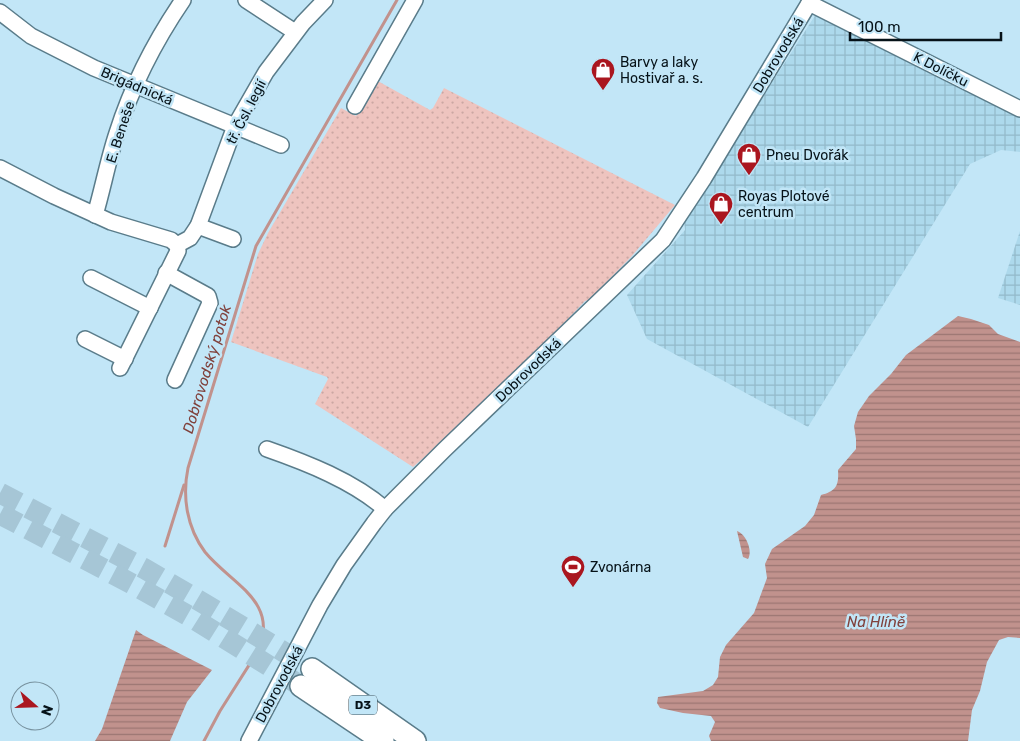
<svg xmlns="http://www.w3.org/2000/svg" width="1020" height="741" font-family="Rubik,sans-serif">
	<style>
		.industrial { fill: url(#industrial-grid) }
		.grass { fill: url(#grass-dots) }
		.water { fill: url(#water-rules) }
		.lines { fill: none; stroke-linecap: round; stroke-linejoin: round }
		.stream { stroke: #c1928d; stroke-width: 3 }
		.highway-tunnel { stroke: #a6c6d6; stroke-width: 21; stroke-dasharray: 21 11; stroke-linecap: butt }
		.minor-casing { stroke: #5a7c8a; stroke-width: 18 }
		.highway-casing { stroke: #5a7c8a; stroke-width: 24 }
		.minor { stroke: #fff; stroke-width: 15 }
		.highway { stroke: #fff; stroke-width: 21 }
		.labels { text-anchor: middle; stroke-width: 5; stroke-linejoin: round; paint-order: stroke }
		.shield { fill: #c2e6f7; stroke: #3e525b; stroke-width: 1 }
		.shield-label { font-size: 12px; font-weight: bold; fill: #061218 }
		.street-label { font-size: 14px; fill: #061218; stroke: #c2e6f7 }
		.poi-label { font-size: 14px; fill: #061218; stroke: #c2e6f7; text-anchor: start }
		.water-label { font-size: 15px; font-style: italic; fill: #80413c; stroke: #c2e6f7 }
	</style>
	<defs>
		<pattern id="industrial-grid" width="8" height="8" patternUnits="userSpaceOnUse" patternTransform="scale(1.25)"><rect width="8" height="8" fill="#add9ec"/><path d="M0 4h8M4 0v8" fill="none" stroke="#93b9ca"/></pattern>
		<pattern id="grass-dots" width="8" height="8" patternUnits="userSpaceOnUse" patternTransform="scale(1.25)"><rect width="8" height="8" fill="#eec4bf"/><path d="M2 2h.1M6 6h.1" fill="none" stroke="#cba7a3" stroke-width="1.8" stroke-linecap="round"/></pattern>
		<pattern id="water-rules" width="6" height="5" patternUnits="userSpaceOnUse" patternTransform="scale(1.25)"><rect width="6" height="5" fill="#c1928d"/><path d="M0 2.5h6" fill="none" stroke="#9b7672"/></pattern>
	</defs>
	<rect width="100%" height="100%" fill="#c2e6f7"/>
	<!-- industrial -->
	<g class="industrial">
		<path d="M816 14 1020 117V152L1001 150 970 164 808 427 647 339 627 295 685 230 684 220Z"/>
		<path d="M1020 231V305L998 298Z"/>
	</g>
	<!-- grass -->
	<path class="grass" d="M376 80 430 110 433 108 444 88 675 205 632 256 589 300 585 301C530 359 474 416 413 467L315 404 328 379 327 377 231 342 258 254 268 233 341 108 356 116Z"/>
	<!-- water -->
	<g class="water">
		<path d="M958 316 971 319 989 325 998 334 1020 342V638L1008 637 999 640 987 662 980 691 972 710 968 741H711L709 736 715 722 711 716 683 713 660 708 657 703 658 697 703 691 713 685 718 677 720 657 726 645 754 613 767 578 765 564 772 549 805 526 814 515 821 495C836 491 839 486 838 470L856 449V439L854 426 858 412 869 396 891 374 906 355Z"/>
		<path d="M737 531C746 534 753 551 748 559L743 557Z"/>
		<path d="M136 630 143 635 212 670 187 702 170 741H95L102 729Z"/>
	</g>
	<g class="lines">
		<!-- stream -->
		<g class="stream">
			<path d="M165 546 184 485"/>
			<path d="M204 741 220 711 258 651C280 601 231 584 205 552 187 528 182 497 188 468L256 246 397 0"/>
		</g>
		<!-- highway-tunnel -->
		<g class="highway-tunnel">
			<path d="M0 493 145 569 203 603 312 669"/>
			<path d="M0 514 136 586 194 619 301 686"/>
		</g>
		<defs>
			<g id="minor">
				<path d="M246 0 295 32"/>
				<path d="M809 3 1020 109"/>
				<path d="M0 12 31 36 94 68 281 145"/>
				<path d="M355 106 415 0"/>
				<path d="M0 168 54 196 111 222 171 240 177 245"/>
				<path d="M95 215C103 188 108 160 117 133 132 86 155 41 183 0"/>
				<path d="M198 226 233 239"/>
				<path d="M177 245 190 238 198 226 235 126 266 72 303 23 325 0"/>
				<path d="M166 273 208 296 210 303 175 380"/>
				<path d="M91 278 150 308"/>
				<path d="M85 339 125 359"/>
				<path d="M120 368 178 251 177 245"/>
				<path d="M267 449C307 463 353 481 385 509"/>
				<path d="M249 741 320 605 344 565 374 523 385 509 444 450 663 240 704 178 811 0"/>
			</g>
			<g id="highway">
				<path d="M312 669 415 741"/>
				<path d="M301 686 383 741"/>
			</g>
		</defs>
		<!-- minor casing -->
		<use href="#minor" class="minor-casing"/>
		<!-- highway casing -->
		<use href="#highway" class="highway-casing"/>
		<!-- minor -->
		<use href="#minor" class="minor"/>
		<!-- highway -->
		<use href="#highway" class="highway"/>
	</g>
	<!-- icons -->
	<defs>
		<symbol id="shop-pin" viewBox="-11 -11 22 30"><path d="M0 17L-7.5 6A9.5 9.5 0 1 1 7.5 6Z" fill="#aa161f" stroke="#c2e6f7"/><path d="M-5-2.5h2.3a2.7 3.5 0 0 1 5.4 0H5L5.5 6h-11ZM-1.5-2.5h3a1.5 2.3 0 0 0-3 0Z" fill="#fff"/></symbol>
		<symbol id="stadium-pin" viewBox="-11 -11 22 30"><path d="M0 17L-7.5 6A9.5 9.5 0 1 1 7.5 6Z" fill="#aa161f" stroke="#c2e6f7"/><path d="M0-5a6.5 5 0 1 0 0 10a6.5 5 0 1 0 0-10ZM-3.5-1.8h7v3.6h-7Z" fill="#fff"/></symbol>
	</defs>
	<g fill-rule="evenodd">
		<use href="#shop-pin" x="589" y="56" width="28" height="38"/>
		<use href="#shop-pin" x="735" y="141" width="28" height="38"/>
		<use href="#shop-pin" x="707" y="190" width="28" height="38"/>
		<use href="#stadium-pin" x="559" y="553" width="28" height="38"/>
	</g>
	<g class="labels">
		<!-- shield labels -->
		<rect class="shield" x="349" y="695.5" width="28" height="19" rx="4"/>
		<g class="shield-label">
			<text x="363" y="709">D3</text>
		</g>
		<!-- street labels -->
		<g class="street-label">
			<text transform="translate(778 55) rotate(-59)" y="5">Dobrovodská</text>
			<text transform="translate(941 69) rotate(27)" y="5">K Dolíčku</text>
			<text transform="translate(137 86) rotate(23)" y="5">Brigádnická</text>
			<text transform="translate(246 112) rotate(-63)" y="5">tř. Čsl. legií</text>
			<text transform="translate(120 132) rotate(-72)" y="5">E. Beneše</text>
			<text transform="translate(528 370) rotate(-44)" y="5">Dobrovodská</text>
			<text transform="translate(279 684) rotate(-62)" y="5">Dobrovodská</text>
		</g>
		<!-- poi labels -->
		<g class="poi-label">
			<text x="620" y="67">Barvy a laky<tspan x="620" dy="16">Hostivař a. s.</tspan></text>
			<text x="766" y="160">Pneu Dvořák</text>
			<text x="738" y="201">Royas Plotové<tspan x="738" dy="16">centrum</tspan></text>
			<text x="590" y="572">Zvonárna</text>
		</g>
		<!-- water labels -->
		<g class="water-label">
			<text transform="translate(207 369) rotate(-73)" y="5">Dobrovodský potok</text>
			<text x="876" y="627">Na Hlíně</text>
		</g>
	</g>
	<!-- north arrow -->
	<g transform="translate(35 706) rotate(110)"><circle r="24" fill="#c2e6f7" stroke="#77919e"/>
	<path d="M0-4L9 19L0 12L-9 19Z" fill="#aa161f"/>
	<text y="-8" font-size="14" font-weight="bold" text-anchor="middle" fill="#061218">N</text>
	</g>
	<!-- scale -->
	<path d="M850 32v8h151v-8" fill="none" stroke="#061218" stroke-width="2.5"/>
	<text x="858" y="32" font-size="15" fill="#061218" stroke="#c2e6f7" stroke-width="4" paint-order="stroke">100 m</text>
</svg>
